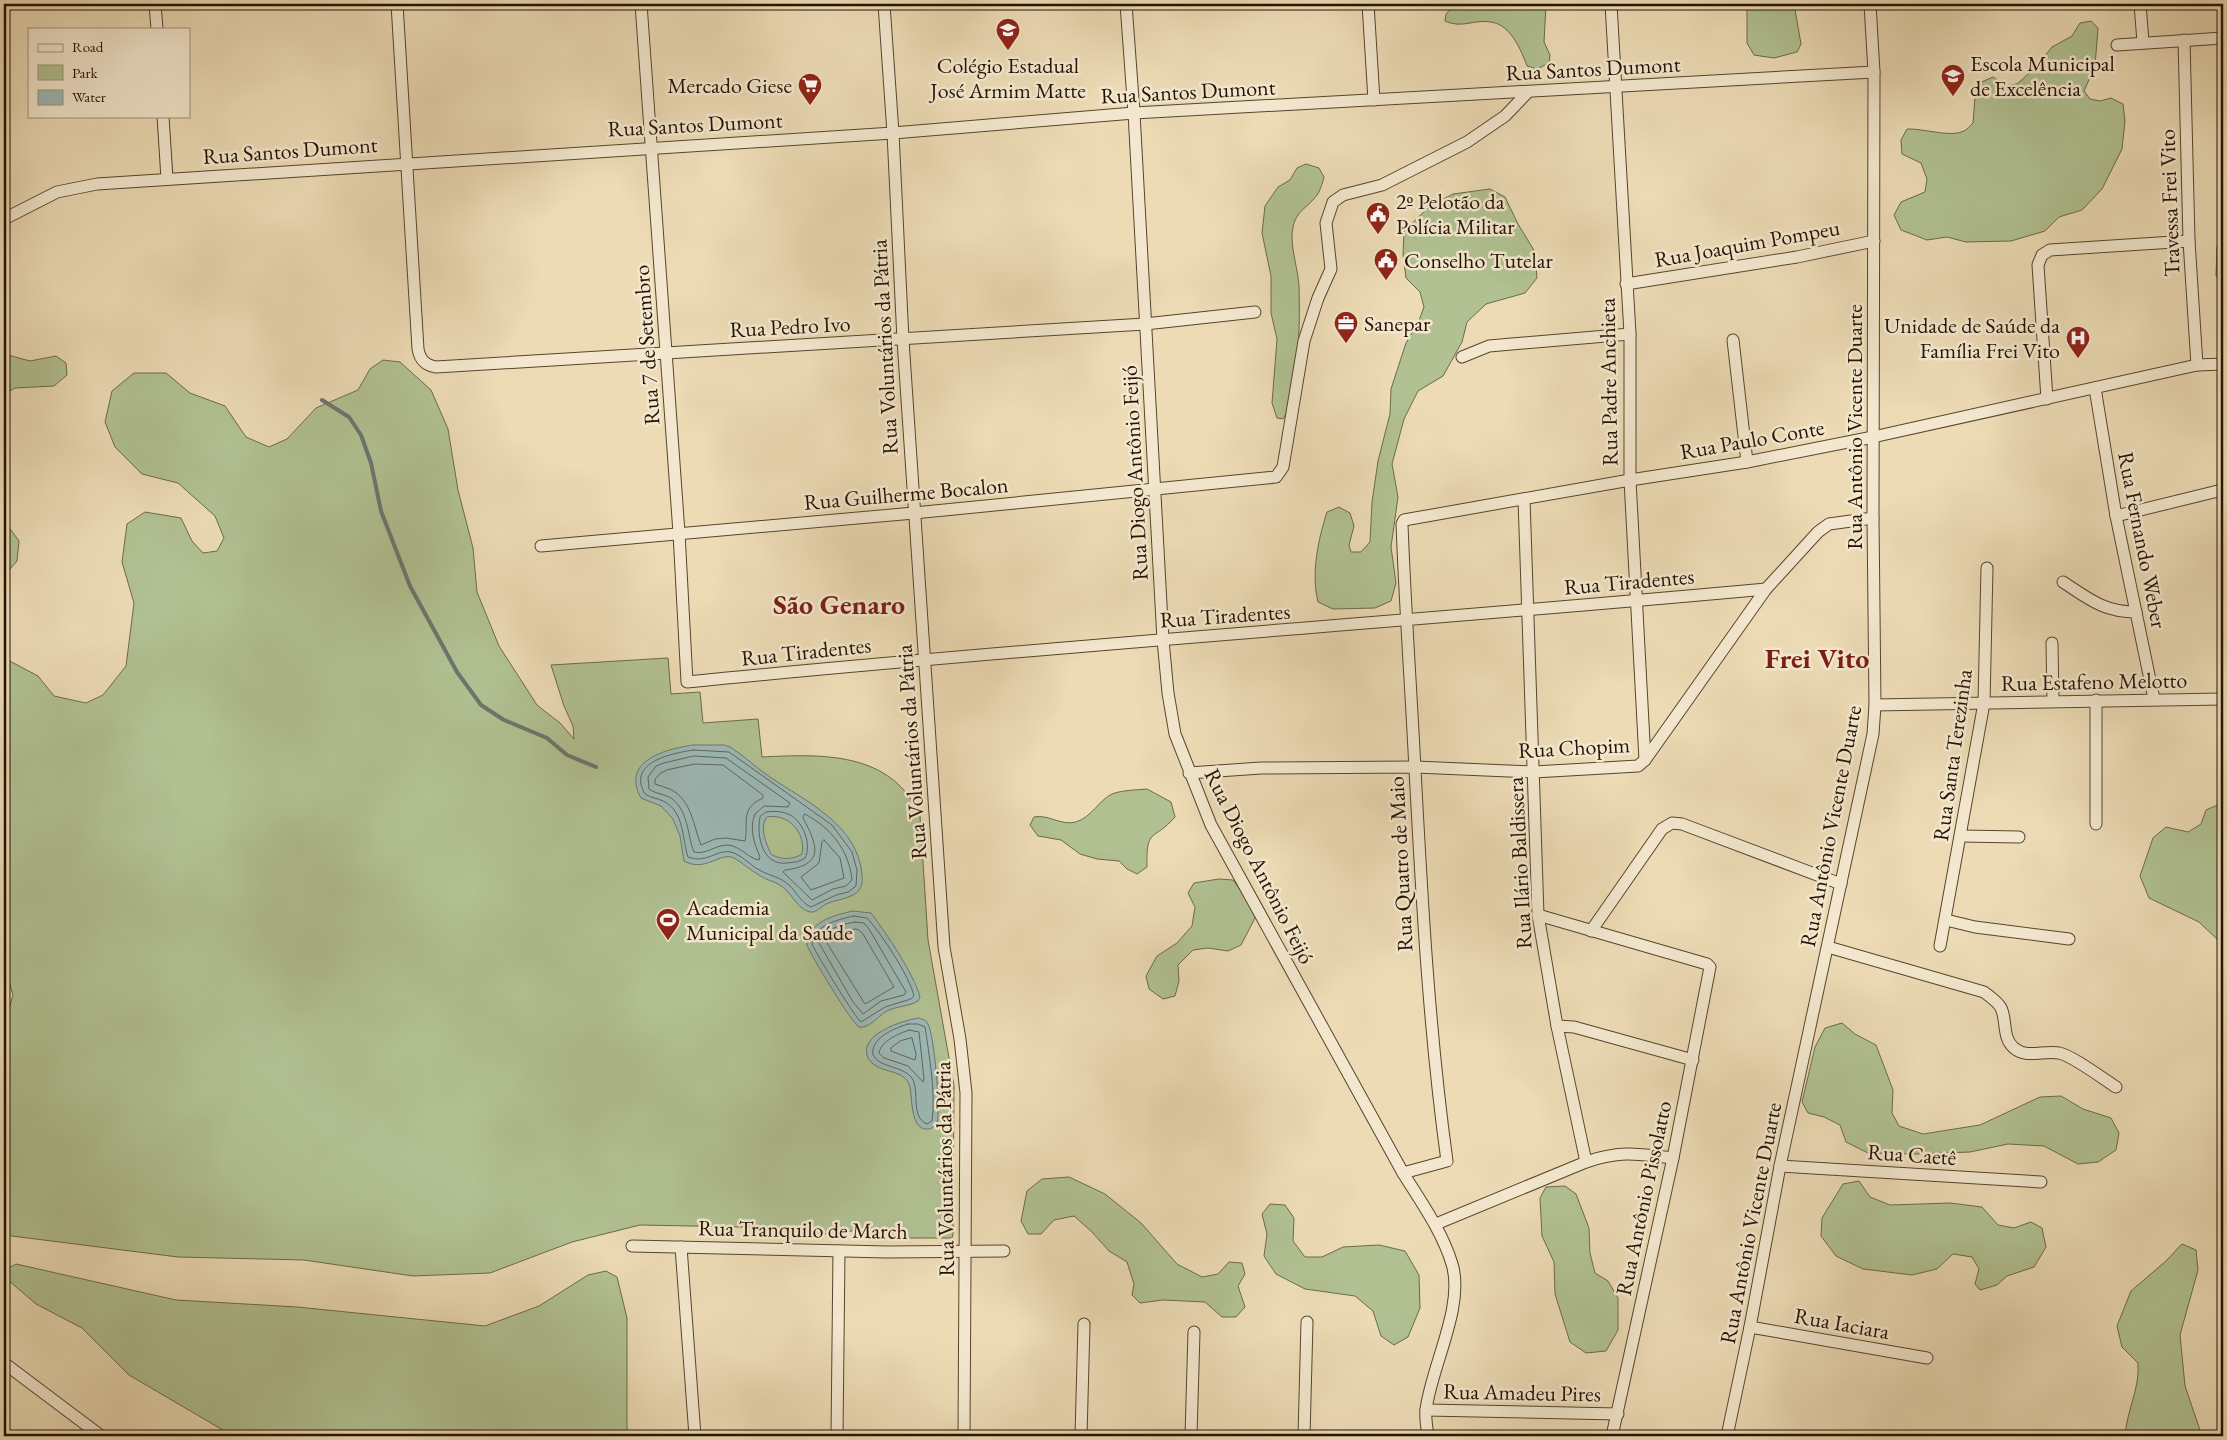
<svg xmlns="http://www.w3.org/2000/svg" width="2227" height="1440" font-family="'EB Garamond',serif">
	<style>
		.green { fill: #b1c192; stroke: #6b6a49 }
		.water { fill: #9cb9b7; stroke: #6c766e; fill-rule: evenodd }
		.lines { fill: none; stroke-linecap: round; stroke-linejoin: round }
		.shore { stroke: #60665c; stroke-width: 1 }
		.stream { stroke: #6c766e; stroke-width: 4 }
		.minor-casing { stroke: #57442d; stroke-width: 13 }
		.minor { stroke: #f3e8cf; stroke-width: 11 }
		.labels { text-anchor: middle; stroke-width: 5; stroke-linejoin: round; paint-order: stroke }
		.poi-label { font-size: 22px; fill: #251200; stroke: #f3e8cf; text-anchor: start }
		.street-label { font-size: 22px; fill: #251200; stroke: #f3e8cf }
		.district-label { font-size: 28px; font-weight: bold; fill: #7a1f14; stroke: #f3e8cf }
	</style>
	<rect width="100%" height="100%" fill="#ecdbb5"/>
	<filter id="stains"><feTurbulence type="fractalNoise" baseFrequency=".004" numOctaves="4"/><feColorMatrix values="0 0 0 0 .2 0 0 0 0 .09 0 0 0 0 .02 0 0 0 .5 -.17"/></filter>
	<radialGradient id="worn" r=".72"><stop offset=".6" stop-color="#630" stop-opacity="0"/><stop offset="1" stop-color="#630" stop-opacity=".3"/></radialGradient>
	<!-- green -->
	<g class="green">
		<path d="M1455 4H1546L1544 42 1550 55 1549 63 1537 69 1527 66C1521 50 1511 25 1491 22 1474 19 1462 29 1445 21L1446 14Z"/>
		<path d="M1747 4H1794L1801 44 1797 52 1774 58 1754 55 1747 43Z"/>
		<path d="M1906 4H1952L1928 10Z"/>
		<path d="M2091 21 2098 28 2095 66 2084 91 2090 99 2100 101 2111 98 2123 104 2125 121 2122 149 2102 189 2082 210 2059 217 2045 231 2011 241 1966 242 1947 237 1927 240 1901 230 1894 215 1901 202 1925 192 1927 179 1921 163 1902 154 1901 140 1907 129C1922 128 1951 138 1964 131 1967 130 1971 125 1973 123L1975 97 1979 83 1993 77 2006 86 2017 84 2036 67 2052 47 2072 36 2080 23Z"/>
		<path d="M1306 164 1319 168 1324 177C1323 182 1321 187 1319 192 1308 210 1293 209 1292 236 1292 253 1298 270 1299 286 1300 317 1300 394 1283 419L1277 418 1272 403 1277 339 1271 313V276L1262 233 1265 206 1278 187 1290 180 1297 168Z"/>
		<path d="M1490 189 1505 197 1518 224 1535 252 1537 278 1525 293 1486 304 1467 322 1462 342 1443 376 1418 391 1404 419 1392 464 1398 497 1391 547 1396 583 1391 601 1375 608 1333 609 1318 602C1311 573 1318 540 1327 512L1339 507 1350 513 1354 526 1349 545 1351 552H1361L1370 542 1372 502 1378 461 1390 414 1391 389 1406 343 1418 323 1424 307 1420 292 1406 278 1403 255 1404 231 1430 206 1453 194Z"/>
		<path d="M2223 227V280L2216 276 2217 247Z"/>
		<path d="M4 354 30 361 56 356 66 363 67 375 54 386 15 388 4 394Z"/>
		<path d="M383 360 400 362 431 390 448 429 458 490 473 548 477 592 499 646 537 705 560 723 574 739 573 726 564 706 551 665 668 658 671 694 700 692 703 723 758 719 762 757C822 754 892 751 920 816L928 940 954 1086 953 1234 952 1238H867L865 1227 838 1235 743 1227 640 1225 572 1242 490 1273 413 1276 304 1260 178 1257 4 1235V1026L13 995 7 975 4 974V658L38 676 54 696 86 703 103 695 126 666 134 603 122 562 127 524 145 512 181 518 192 541 203 553 217 551 224 538 215 516 178 483 142 474 115 447 105 422 112 391 134 373H166L190 393 225 406 246 437 269 447 287 439 316 408 358 390 370 369Z"/>
		<path d="M4 528 11 530 19 541 17 561 4 576Z"/>
		<path d="M1147 789 1171 802 1175 817C1153 842 1146 827 1147 867L1137 874 1127 869 1119 861 1097 859 1080 854 1061 840 1038 836 1030 825 1034 817C1048 814 1061 826 1076 822 1092 817 1099 800 1112 794 1122 790 1137 790 1147 789Z"/>
		<path d="M2220 804 2223 806V943L2218 940 2199 922 2149 898 2140 876 2153 838 2166 827 2188 832 2201 824 2206 810Z"/>
		<path d="M1219 879 1233 880 1249 902 1255 918 1241 945 1228 951 1208 948 1193 950 1178 965 1179 981 1175 996 1163 999 1149 989 1146 976 1157 956 1177 943 1192 926 1195 907 1188 893 1194 883Z"/>
		<path d="M1842 1023 1855 1034 1876 1045 1893 1090 1892 1113 1899 1126 1923 1134 1980 1125 2040 1097 2061 1096 2083 1109 2111 1118 2119 1133 2116 1150 2098 1162 2078 1164 2044 1146 2008 1144 1970 1152 1916 1154 1868 1153 1846 1142 1840 1125 1824 1117 1808 1113 1802 1102 1815 1047 1825 1028Z"/>
		<path d="M1069 1177 1105 1194 1141 1223 1177 1264 1202 1277 1218 1274 1229 1262 1242 1263 1245 1274 1238 1286 1245 1307 1236 1317H1222L1205 1302 1163 1300 1140 1303 1132 1295 1134 1284 1127 1262 1109 1251 1092 1232 1074 1216 1054 1220 1041 1234H1028L1021 1221 1027 1191 1042 1179Z"/>
		<path d="M1859 1181 1870 1197 1890 1205 1950 1203 1982 1207 1998 1225 2014 1228 2031 1222 2042 1228 2046 1247 2034 1267 2007 1276 1997 1285 1980 1290 1975 1284 1979 1269 1972 1257 1953 1254 1937 1269 1912 1275 1863 1269 1836 1256 1821 1236 1822 1218 1843 1184Z"/>
		<path d="M1565 1186 1576 1194 1589 1228 1590 1253 1595 1273 1608 1281 1618 1298V1330L1606 1351 1586 1353 1570 1342 1555 1294 1554 1262 1542 1236 1540 1198 1546 1187Z"/>
		<path d="M1270 1204 1285 1205 1294 1218 1293 1241 1305 1257H1322L1343 1247 1379 1245 1405 1251 1419 1275 1420 1308 1408 1337 1394 1345 1381 1336 1373 1311 1355 1296 1305 1289 1276 1274 1264 1256 1267 1234 1262 1214Z"/>
		<path d="M2182 1244 2196 1250 2198 1270 2180 1335 2185 1386 2202 1436H2125C2127 1409 2140 1389 2138 1363L2122 1347 2117 1326 2131 1291 2166 1261Z"/>
		<path d="M16 1264 176 1300 297 1307 485 1326 539 1306 588 1275 606 1271 617 1277 627 1318V1436H233L129 1375 82 1328 36 1304 8 1280 7 1269Z"/>
	</g>
	<!-- water -->
	<g class="water">
		<path d="M693 745H724L730 747C745 756 756 768 770 777 807 802 858 825 862 875 863 884 861 892 851 896 843 900 834 900 826 904 821 907 816 913 810 912 798 909 793 896 785 889 777 881 767 881 759 875 750 870 743 863 734 858 720 851 706 873 684 861L680 836 673 819 661 806 641 798C620 760 667 749 693 745ZM767 817C788 813 806 832 802 854 793 860 780 860 771 854 766 843 759 827 767 817Z"/>
		<path d="M853 911 871 913C886 933 914 974 920 997L918 1001C908 1007 895 1006 885 1012 878 1017 868 1029 859 1027 853 1025 810 954 807 945 807 922 835 915 853 911Z"/>
		<path d="M919 1018C923 1020 926 1020 928 1024 934 1034 941 1112 937 1122 935 1126 932 1129 928 1129 909 1131 913 1094 909 1084 903 1068 876 1074 868 1058 857 1035 903 1020 919 1018Z"/>
	</g>
	<g class="lines">
		<!-- shore -->
		<g class="shore">
			<path d="M694 750 729 752 832 825 852 852 857 870 856 886 848 892 836 895 811 907C800 902 797 892 789 885 780 877 771 876 761 871 752 867 745 858 736 854 719 845 709 865 688 857 682 840 685 811 663 801 657 798 651 798 645 794 626 762 673 753 694 750Z"/>
			<path d="M694 756 726 758 790 803 788 807 764 806 755 814C749 829 754 843 760 857L759 860C748 858 740 846 728 845 714 845 707 855 694 852 687 835 689 811 671 798 664 794 656 794 649 789L648 777 656 766 664 763Z"/>
			<path d="M695 764 723 765 763 795V798C739 809 749 823 745 841L726 838 715 839 701 845C693 825 692 800 670 789 665 787 660 786 655 784V779L661 773 667 770Z"/>
			<path d="M766 812C774 811 783 811 790 815 803 821 812 845 805 858 799 862 795 862 787 863 763 866 756 837 760 817Z"/>
			<path d="M805 814C831 828 849 850 852 880L846 886 833 889 812 900 783 872 785 870C825 865 818 846 803 818Z"/>
			<path d="M824 840 840 858 844 878 811 890 801 877 819 863 822 842Z"/>
			<path d="M854 916 867 918C881 933 910 977 914 996L911 999 885 1007 861 1022C856 1019 815 952 812 944 813 925 840 919 854 916Z"/>
			<path d="M855 922 864 923 869 929 906 992 904 995 881 1001 863 1014 853 1002 819 943C821 930 843 924 855 922Z"/>
			<path d="M855 929 859 930 863 934 894 987 865 1004 827 943 828 940Z"/>
			<path d="M908 1024H918L925 1027C929 1054 936 1094 932 1121L927 1124C910 1117 920 1091 912 1078 902 1065 881 1069 873 1055 870 1038 895 1028 908 1024Z"/>
			<path d="M909 1030 919 1032 924 1079 923 1082 908 1066 884 1058 879 1053C881 1041 898 1034 909 1030Z"/>
			<path d="M912 1038 916 1054 915 1060 891 1051V1048L900 1041Z"/>
		</g>
		<!-- stream -->
		<path class="stream" d="M322 400 349 417 361 435 371 463 381 511 410 586 457 672 481 705 504 720 547 738 567 755 596 767"/>
		<defs>
			<g id="minor">
				<path d="M155 4 157 29"/>
				<path d="M397 4 418 349C420 360 425 365 436 367L1145 324 1255 312"/>
				<path d="M641 4 679 533 687 682C1046 646 1407 622 1766 589"/>
				<path d="M884 4 893 133 903 340 944 947 960 1039 966 1093 964 1436"/>
				<path d="M1126 4 1134 113 1163 640 1168 693 1175 734 1211 825 1403 1173C1421 1202 1442 1231 1452 1264 1465 1306 1431 1367 1426 1410 1425 1418 1427 1428 1428 1436"/>
				<path d="M1368 4 1374 100"/>
				<path d="M1611 4 1630 334V480L1645 760"/>
				<path d="M2140 4 2143 42"/>
				<path d="M2184 40 2189 241 2197 365"/>
				<path d="M2117 45 2223 38"/>
				<path d="M163 116 167 179"/>
				<path d="M4 219 57 192 97 184 893 133 1134 113 1874 72"/>
				<path d="M1626 284 1797 257 1874 241"/>
				<path d="M1733 340 1747 462"/>
				<path d="M1462 357 1489 346 1630 334"/>
				<path d="M2095 388 2116 516 2154 699"/>
				<path d="M2047 399 2038 265 2042 255 2050 250 2189 241"/>
				<path d="M1524 499 1538 915 1557 1026 1586 1162"/>
				<path d="M2116 516 2222 490"/>
				<path d="M541 546 914 513 1276 477 1283 467 1304 341 1318 298 1331 269 1326 223 1333 202 1343 195 1382 185 1467 142 1505 116 1528 92"/>
				<path d="M2063 582C2089 599 2104 612 2136 612"/>
				<path d="M2052 643 2053 701"/>
				<path d="M2096 700V824"/>
				<path d="M1875 705 2223 699"/>
				<path d="M1189 773 1261 768 1415 767 1534 772 1638 766 1645 760 1766 589 1818 532 1829 524 1873 518"/>
				<path d="M1961 836 2019 837"/>
				<path d="M1538 915 1707 964 1710 967 1673 1158 1612 1436"/>
				<path d="M1946 920 1975 927 2069 939"/>
				<path d="M1591 931 1662 829 1672 823 1682 824 1841 884"/>
				<path d="M1940 946 1984 703 1987 568"/>
				<path d="M1828 947 1984 992C1989 996 1998 1002 2001 1008 2007 1020 2002 1038 2014 1048 2027 1059 2043 1050 2059 1053 2073 1056 2102 1078 2116 1087"/>
				<path d="M1557 1026 1574 1027 1693 1060"/>
				<path d="M1780 1166 2041 1182"/>
				<path d="M1403 1173 1447 1161C1429 1031 1422 901 1415 770 1411 688 1405 606 1402 524L1404 520 1630 480 1747 462 1873 437 2197 365 2223 364"/>
				<path d="M1436 1224 1586 1162C1621 1150 1638 1154 1673 1158"/>
				<path d="M632 1246 887 1252 1004 1251"/>
				<path d="M681 1247 695 1436"/>
				<path d="M1750 1327 1927 1358"/>
				<path d="M4 1363 101 1436"/>
				<path d="M1426 1410 1618 1414"/>
				<path d="M837 1436 839 1251"/>
				<path d="M1081 1436 1084 1324"/>
				<path d="M1191 1436 1194 1332"/>
				<path d="M1304 1436 1307 1322"/>
				<path d="M1727 1436 1750 1327 1780 1166 1873 734 1875 705 1873 518 1874 72 1870 4"/>
			</g>
		</defs>
		<!-- minor casing -->
		<use href="#minor" class="minor-casing"/>
		<!-- minor -->
		<use href="#minor" class="minor"/>
	</g>
	<!-- icons -->
	<defs>
		<symbol id="school-pin" viewBox="-11 -11 22 30"><path d="M0 17L-7.5 6A9.5 9.5 0 1 1 7.5 6Z" fill="#8f2418" stroke="#f3e8cf"/><path d="M0-5L7-2L0 1L-7-2ZM-4 1L0 2.5L4 1V4Q0 6-4 4Z" fill="#fff"/></symbol>
		<symbol id="supermarket-pin" viewBox="-11 -11 22 30"><path d="M0 17L-7.5 6A9.5 9.5 0 1 1 7.5 6Z" fill="#8f2418" stroke="#f3e8cf"/><path d="M-6-5.5h2.5l.6 2H6L4.5 2H-2.5L-4.4-4H-6ZM-1.5 3.2a1.3 1.3 0 1 0 .1 0ZM3 3.2a1.3 1.3 0 1 0 .1 0Z" fill="#fff"/></symbol>
		<symbol id="civic-pin" viewBox="-11 -11 22 30"><path d="M0 17L-7.5 6A9.5 9.5 0 1 1 7.5 6Z" fill="#8f2418" stroke="#f3e8cf"/><path d="M-.6-6.5H3V-4.5H.6V-3L4-1V1h2V6H-6V1h2V-1L-.6-3ZM-1.2 2.5V6h2.4V2.5Z" fill="#fff"/></symbol>
		<symbol id="office-pin" viewBox="-11 -11 22 30"><path d="M0 17L-7.5 6A9.5 9.5 0 1 1 7.5 6Z" fill="#8f2418" stroke="#f3e8cf"/><path d="M-6-3h4V-5.5h4V-3h4V5H-6ZM-1-4.5V-3h2v-1.5ZM-6 0V1H6V0Z" fill="#fff"/></symbol>
		<symbol id="hospital-pin" viewBox="-11 -11 22 30"><path d="M0 17L-7.5 6A9.5 9.5 0 1 1 7.5 6Z" fill="#8f2418" stroke="#f3e8cf"/><path d="M-5-5h3v3.5h4V-5h3V5h-3V1.5h-4V5h-3Z" fill="#fff"/></symbol>
		<symbol id="stadium-pin" viewBox="-11 -11 22 30"><path d="M0 17L-7.5 6A9.5 9.5 0 1 1 7.5 6Z" fill="#8f2418" stroke="#f3e8cf"/><path d="M0-5a6.5 5 0 1 0 0 10a6.5 5 0 1 0 0-10ZM-3.5-1.8h7v3.6h-7Z" fill="#fff"/></symbol>
	</defs>
	<g fill-rule="evenodd">
		<use href="#school-pin" x="994" y="16" width="28" height="38"/>
		<use href="#school-pin" x="1939" y="62" width="28" height="38"/>
		<use href="#supermarket-pin" x="796" y="71" width="28" height="38"/>
		<use href="#civic-pin" x="1364" y="200" width="28" height="38"/>
		<use href="#civic-pin" x="1372" y="246" width="28" height="38"/>
		<use href="#office-pin" x="1332" y="309" width="28" height="38"/>
		<use href="#hospital-pin" x="2064" y="324" width="28" height="38"/>
		<use href="#stadium-pin" x="654" y="906" width="28" height="38"/>
	</g>
	<g class="labels">
		<!-- poi labels -->
		<g class="poi-label">
			<text x="1970" y="71">Escola Municipal<tspan x="1970" dy="25">de Excelência</tspan></text>
			<text x="1008" y="73" text-anchor="middle">Colégio Estadual<tspan x="1008" dy="25">José Armim Matte</tspan></text>
			<text x="792" y="93" text-anchor="end">Mercado Giese</text>
			<text x="1396" y="209">2º Pelotão da<tspan x="1396" dy="25">Polícia Militar</tspan></text>
			<text x="1404" y="268">Conselho Tutelar</text>
			<text x="1364" y="331">Sanepar</text>
			<text x="2060" y="333" text-anchor="end">Unidade de Saúde da<tspan x="2060" dy="25">Família Frei Vito</tspan></text>
			<text x="686" y="915">Academia<tspan x="686" dy="25">Municipal da Saúde</tspan></text>
		</g>
		<!-- street labels -->
		<g class="street-label">
			<text transform="translate(1593 68) rotate(-3)" y="8">Rua Santos Dumont</text>
			<text transform="translate(1188 91) rotate(-3)" y="8">Rua Santos Dumont</text>
			<text transform="translate(695 124) rotate(-3)" y="8">Rua Santos Dumont</text>
			<text transform="translate(290 150) rotate(-4)" y="8">Rua Santos Dumont</text>
			<text transform="translate(2169 203) rotate(-92)" y="8">Travessa Frei Vito</text>
			<text transform="translate(1747 243) rotate(-10)" y="8">Rua Joaquim Pompeu</text>
			<text transform="translate(790 326) rotate(-3)" y="8">Rua Pedro Ivo</text>
			<text transform="translate(646 345) rotate(-94)" y="8">Rua 7 de Setembro</text>
			<text transform="translate(884 347) rotate(-93)" y="8">Rua Voluntários da Pátria</text>
			<text transform="translate(1608 382) rotate(-91)" y="8">Rua Padre Anchieta</text>
			<text transform="translate(1854 427) rotate(-90)" y="8">Rua Antônio Vicente Duarte</text>
			<text transform="translate(1752 439) rotate(-10)" y="8">Rua Paulo Conte</text>
			<text transform="translate(1134 473) rotate(-93)" y="8">Rua Diogo Antônio Feijó</text>
			<text transform="translate(906 493) rotate(-5)" y="8">Rua Guilherme Bocalon</text>
			<text transform="translate(2143 540) rotate(79)" y="8">Rua Fernando Weber</text>
			<text transform="translate(1629 581) rotate(-5)" y="8">Rua Tiradentes</text>
			<text transform="translate(1225 615) rotate(-4)" y="8">Rua Tiradentes</text>
			<text transform="translate(806 651) rotate(-6)" y="8">Rua Tiradentes</text>
			<text transform="translate(2094 681) rotate(-1)" y="8">Rua Estafeno Melotto</text>
			<text transform="translate(1574 747) rotate(-3)" y="8">Rua Chopim</text>
			<text transform="translate(911 752) rotate(-94)" y="8">Rua Voluntários da Pátria</text>
			<text transform="translate(1952 755) rotate(-82)" y="8">Rua Santa Terezinha</text>
			<text transform="translate(1830 826) rotate(-79)" y="8">Rua Antônio Vicente Duarte</text>
			<text transform="translate(1519 863) rotate(-93)" y="8">Rua Ilário Baldissera</text>
			<text transform="translate(1400 864) rotate(-93)" y="8">Rua Quatro de Maio</text>
			<text transform="translate(1260 866) rotate(63)" y="8">Rua Diogo Antônio Feijó</text>
			<text transform="translate(1912 1154) rotate(4)" y="8">Rua Caetê</text>
			<text transform="translate(944 1169) rotate(-91)" y="8">Rua Voluntários da Pátria</text>
			<text transform="translate(1643 1198) rotate(-78)" y="8">Rua Antônio Pissolatto</text>
			<text transform="translate(1750 1223) rotate(-79)" y="8">Rua Antônio Vicente Duarte</text>
			<text transform="translate(803 1229) rotate(1)" y="8">Rua Tranquilo de March</text>
			<text transform="translate(1842 1323) rotate(10)" y="8">Rua Iaciara</text>
			<text transform="translate(1522 1392) rotate(1)" y="8">Rua Amadeu Pires</text>
		</g>
		<!-- district labels -->
		<g class="district-label">
			<text x="839" y="614">São Genaro</text>
			<text x="1817" y="668">Frei Vito</text>
		</g>
	</g>
	<!-- margin -->
	<rect width="2227" height="1440" fill="none" stroke="#ecdbb5" stroke-width="20"/>
	<rect x="5" y="5" width="2217" height="1430" fill="none" stroke="#251200" stroke-width="2.5"/>
	<rect x="10" y="10" width="2207" height="1420" fill="none" stroke="#251200"/>
	<!-- legend -->
	<rect x="28" y="28" width="162" height="90" fill="#f3e8cf" stroke="#a1927c"/>
	<rect x="38" y="44" width="25" height="8" fill="#f3e8cf" stroke="#a1927c"/>
	<text x="72" y="52" font-size="15" fill="#251200">Road</text>
	<rect x="38" y="65" width="25" height="15" fill="#b1c192" stroke="#a1927c"/>
	<text x="72" y="78" font-size="15" fill="#251200">Park</text>
	<rect x="38" y="90" width="25" height="15" fill="#9cb9b7" stroke="#a1927c"/>
	<text x="72" y="102" font-size="15" fill="#251200">Water</text>
	<rect width="100%" height="100%" filter="url(#stains)"/>
	<rect width="100%" height="100%" fill="url(#worn)"/>
</svg>
